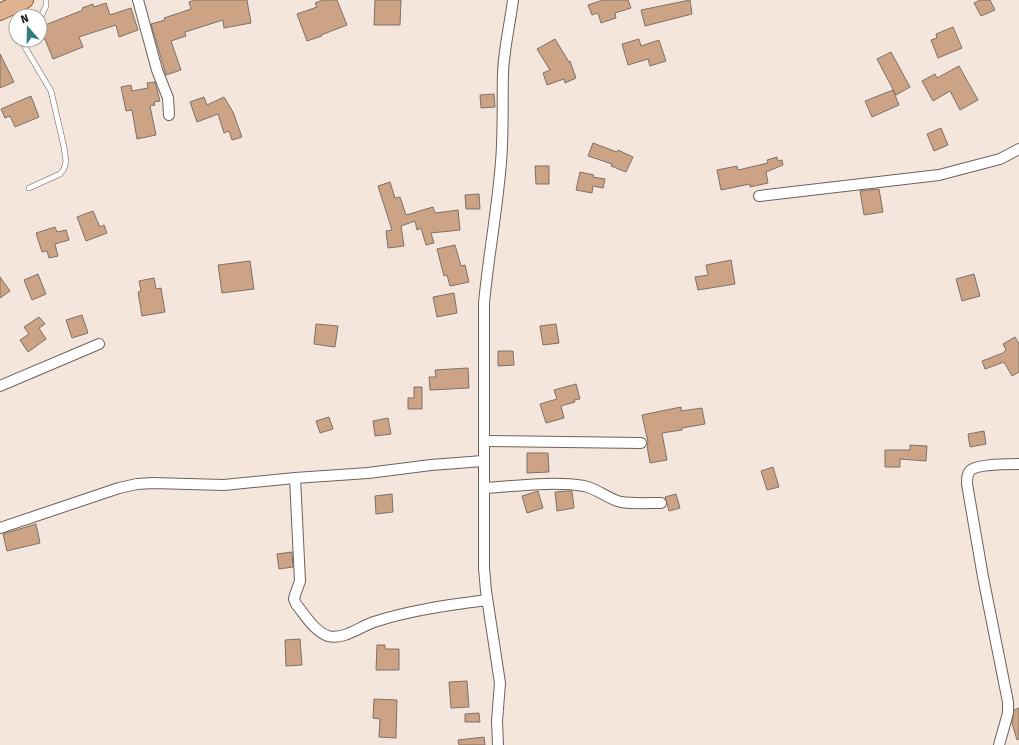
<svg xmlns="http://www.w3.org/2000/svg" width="1019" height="745" font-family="'Fira Sans',sans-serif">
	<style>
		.building { fill: #cca385; stroke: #7e7269 }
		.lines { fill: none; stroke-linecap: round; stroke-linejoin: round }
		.lane-casing { stroke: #6e6259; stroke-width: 6 }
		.street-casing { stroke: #6e6259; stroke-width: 12 }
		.primary-casing { stroke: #8c5b34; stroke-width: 18 }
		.lane { stroke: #fff; stroke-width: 5 }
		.street { stroke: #fff; stroke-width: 10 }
		.primary { stroke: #dfb390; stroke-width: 16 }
	</style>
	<rect width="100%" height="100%" fill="#f4e6dc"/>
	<!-- building -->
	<g class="building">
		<path d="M194 0H247L251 23 224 28 223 20 185 32 186 36 171 41 181 70 166 75 151 24 165 20 164 18 191 9 189 2Z"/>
		<path d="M323 0H337L347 25 321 35 322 36 307 41 297 14 317 7 315 3Z"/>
		<path d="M375 0H401L400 25H374Z"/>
		<path d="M603 0H628L631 8 615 13 616 18 601 23 598 13 592 15 588 5Z"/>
		<path d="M690 0 692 14 645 26 641 10Z"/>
		<path d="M980 0H990L995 10 981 16 974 3Z"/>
		<path d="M106 3 110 15 131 8 138 30 119 37 116 25 79 37 83 47 53 59 40 27 83 10 82 8 93 4 94 7Z"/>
		<path d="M953 27 962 48 938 58 931 40 937 38 936 34Z"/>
		<path d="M555 39 569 62 570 61 576 78 565 83 564 79 547 85 543 73 550 70 537 49Z"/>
		<path d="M639 39 641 46 659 40 666 61 650 66 648 59 628 65 622 44Z"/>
		<path d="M891 52 910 87 896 95 877 59Z"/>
		<path d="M0 54 14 82 0 88Z"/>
		<path d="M959 66 978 100 960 110 950 91 933 101 922 81 935 74 937 78Z"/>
		<path d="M155 82 160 101 154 102 155 105 150 106 156 135 137 139 132 110 126 111 121 87 131 85 132 91 148 88 147 83Z"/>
		<path d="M893 90 899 105 872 117 865 101Z"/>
		<path d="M494 94 495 107 481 108 480 95Z"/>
		<path d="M31 96 39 117 15 127 10 116 5 118 1 109Z"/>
		<path d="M204 97 207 105 224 97 233 112 242 137 232 140 229 131 224 133 218 114 197 122 190 102Z"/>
		<path d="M941 128 948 145 934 151 927 134Z"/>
		<path d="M593 143 617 152 618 150 633 157 626 172 611 166 612 164 588 156Z"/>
		<path d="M777 157 778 161 782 160 783 165 766 172 768 183 750 187V184L721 190 717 170 737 166 738 170 768 163 767 160Z"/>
		<path d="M535 166H549V184H536Z"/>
		<path d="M580 172 594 175 593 177 605 179 603 188 593 186 592 193 576 190Z"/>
		<path d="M390 182 395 198 400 197 406 215 433 207 435 213 458 210 460 230 431 233 434 243 426 245 421 228 417 230 415 221 401 226 404 246 388 248 386 231 392 230 378 186Z"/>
		<path d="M879 189 883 212 864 215 860 191Z"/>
		<path d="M479 194 480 209H466L465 195Z"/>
		<path d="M93 211 100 227 104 225 107 233 86 241 77 217Z"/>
		<path d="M55 227 57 232 66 230 69 240 55 244 58 256 49 258 47 251 42 252 36 233Z"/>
		<path d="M455 245 461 266 465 265 469 282 450 286 447 275 444 276 437 249Z"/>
		<path d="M731 260 735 284 698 290 695 277 708 275 706 265Z"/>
		<path d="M250 261 254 289 222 293 218 265Z"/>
		<path d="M38 274 46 294 32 300 24 280Z"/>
		<path d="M974 274 980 296 962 301 956 279Z"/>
		<path d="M0 277 10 291 0 298Z"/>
		<path d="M154 278 156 289 161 288 165 312 142 316 138 292 141 291 139 281Z"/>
		<path d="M454 293 457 313 437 317 433 297Z"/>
		<path d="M82 315 88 333 72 338 66 320Z"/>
		<path d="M39 317 45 324 39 328 46 339 28 352 20 340 29 334 24 327Z"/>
		<path d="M316 324 338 326 335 347 314 344Z"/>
		<path d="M556 324 559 343 543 345 540 326Z"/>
		<path d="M1015 337 1019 344V372L1012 376 1004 362 985 369 982 361 1003 353 1006 350 1003 344Z"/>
		<path d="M498 351H513L514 365 498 366Z"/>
		<path d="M468 368 469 388 430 390 429 377H436L435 370Z"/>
		<path d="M576 384 580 399 574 400 575 402 561 406 564 418 546 423 540 404 557 399 554 390Z"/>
		<path d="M414 387H422V409H408V398H414Z"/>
		<path d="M681 407V411L702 408 705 424 682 428V430L662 433 667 460 650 463 647 446 648 442 642 415Z"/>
		<path d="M329 417 333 429 320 433 316 421Z"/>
		<path d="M388 418 391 434 375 436 373 421Z"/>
		<path d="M984 431 986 444 970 447 968 434Z"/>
		<path d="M910 445 927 446 926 461 900 459V467H885V450H910Z"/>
		<path d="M527 453H548L549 472 527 473Z"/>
		<path d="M773 467 779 487 767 490 761 471Z"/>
		<path d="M538 491 543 508 527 513 522 496Z"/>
		<path d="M567 491H572L574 508 557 511 555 492Z"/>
		<path d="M392 494 393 512 376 514 375 496Z"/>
		<path d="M676 494 680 508 669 511 665 497Z"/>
		<path d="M36 524 40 543 7 551 3 534Z"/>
		<path d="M292 552 293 567 279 569 277 554Z"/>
		<path d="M300 639 302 665 286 666 285 640Z"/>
		<path d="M377 645H385V649H399V670H376Z"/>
		<path d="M467 681 469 707 451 708 449 682Z"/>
		<path d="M374 699 397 700 396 738 379 737 380 719 373 718Z"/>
		<path d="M1019 708V739L1017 740 1012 723 1014 710Z"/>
		<path d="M479 713 480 722H465V714Z"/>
		<path d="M484 737 485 745H459L458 740Z"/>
	</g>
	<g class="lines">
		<defs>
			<g id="lane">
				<path d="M40 19 46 6V0"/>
				<path d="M24 40 23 43 26 49 51 91 64 147 66 161 64 169 60 174 29 188"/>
			</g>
			<g id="street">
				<path d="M138 0 157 70 168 98 169 115"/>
				<path d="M759 196 939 175 1000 159 1019 149"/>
				<path d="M0 386 99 344"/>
				<path d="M485 441 641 443"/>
				<path d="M295 478 300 581 295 595 294 599 296 604C305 615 314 631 328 636 344 640 359 627 374 622 410 610 449 605 487 600"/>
				<path d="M484 488C516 486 553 481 584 486 598 489 608 499 621 502 633 504 648 503 661 503"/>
				<path d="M0 528 119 488 137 484 153 483 224 485 295 478 368 473 431 465 483 461"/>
				<path d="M498 745 497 721 500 683 486 591 484 568V303C488 260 496 217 500 173 504 139 502 106 503 73 504 48 510 24 513 0"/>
				<path d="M999 745 1008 713V702L983 577 967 484C967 479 967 473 971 470 978 464 1009 464 1019 464"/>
			</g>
			<path id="primary" d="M0 12 25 0"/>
		</defs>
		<!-- lane casing -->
		<use href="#lane" class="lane-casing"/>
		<!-- street casing -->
		<use href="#street" class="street-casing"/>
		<!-- primary casing -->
		<use href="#primary" class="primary-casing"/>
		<!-- lane -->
		<use href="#lane" class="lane"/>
		<!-- street -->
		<use href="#street" class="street"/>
		<!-- primary -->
		<use href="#primary" class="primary"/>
	</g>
	<!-- north arrow -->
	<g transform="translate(28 28) rotate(340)"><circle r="19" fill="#ffffff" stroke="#a4a2a0"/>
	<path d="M0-3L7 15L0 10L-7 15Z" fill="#327c7e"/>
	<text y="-6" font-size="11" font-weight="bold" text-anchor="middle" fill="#1b1612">N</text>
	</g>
</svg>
